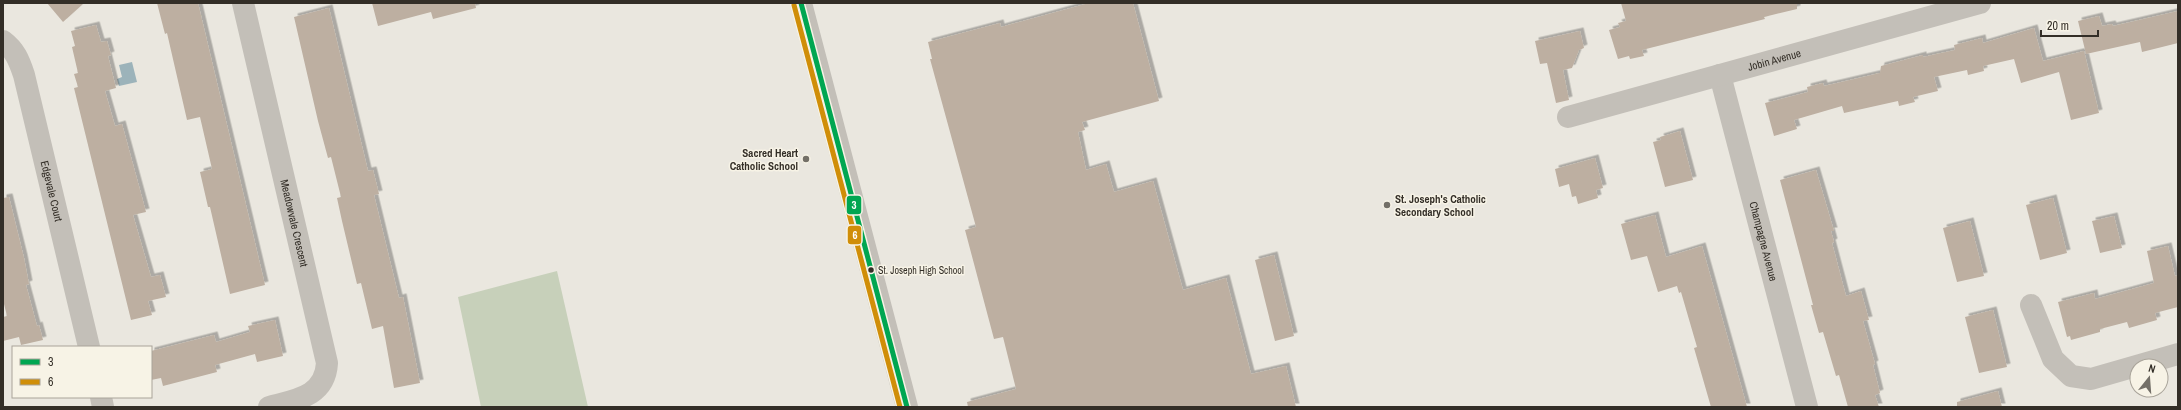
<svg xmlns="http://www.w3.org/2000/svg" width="2181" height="410" font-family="'Archivo Narrow',sans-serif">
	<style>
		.green { fill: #c7d0ba }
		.water { fill: #9cb3ba }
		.building { fill: #bdafa1; filter: url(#shadow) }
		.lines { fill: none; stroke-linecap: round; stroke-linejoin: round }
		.minor { stroke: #c3bfb8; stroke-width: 22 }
		.tertiary { stroke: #c3bfb8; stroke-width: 22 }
		.bus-1-casing { stroke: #f7f3e6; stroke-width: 8 }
		.bus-2-casing { stroke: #f7f3e6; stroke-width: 8 }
		.bus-1 { stroke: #00a651; stroke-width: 5 }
		.bus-2 { stroke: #d08e08; stroke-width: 5 }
		.poi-dot { fill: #736f67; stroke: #f7f3e6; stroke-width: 1.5 }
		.bus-dot { fill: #332e27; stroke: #f7f3e6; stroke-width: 1.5 }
		.labels { text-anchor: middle; stroke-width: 3; stroke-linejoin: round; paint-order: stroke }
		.bus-label { font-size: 10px; fill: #332e27; stroke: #f7f3e6; text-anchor: start }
		.street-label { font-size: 11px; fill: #332e27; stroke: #f7f3e6 }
		.poi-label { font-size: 11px; font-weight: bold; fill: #332e27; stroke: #f7f3e6; text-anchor: end }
		.line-badge { stroke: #f7f3e6; stroke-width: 1.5 }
		.badge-label { font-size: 11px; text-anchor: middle; font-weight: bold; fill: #fff }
	</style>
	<defs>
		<filter id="shadow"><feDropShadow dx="3.5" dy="-3.5" stdDeviation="0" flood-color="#0004"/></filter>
	</defs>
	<rect width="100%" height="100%" fill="#eae7df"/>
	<!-- green -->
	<path class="green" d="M557 271 588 407H481L458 297Z"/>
	<!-- water -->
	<path class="water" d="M132 62 137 82 119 86 117 79 122 77 119 65Z"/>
	<!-- building -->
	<g class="building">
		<path d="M47 3H84L63 22Z"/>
		<path d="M157 3H198L265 285 230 294 210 207H208L200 172 212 169 200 117 187 120 167 33 165 34Z"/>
		<path d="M372 3H475L476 8 433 19 431 12 378 26Z"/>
		<path d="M1089 3H1133L1159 101 1082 122 1085 130 1078 132 1086 170 1106 164 1114 192 1153 181 1183 290 1226 278 1251 374 1286 366 1296 407H968L967 402 1016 389 1003 337 994 339 965 230 976 227 930 59H932L928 42 1000 23 1001 27Z"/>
		<path d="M1621 3H1797V9L1764 17 1765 19 1642 50 1644 56 1630 59 1629 56 1618 59 1609 30 1620 27 1618 23 1626 21Z"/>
		<path d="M329 8 368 171 373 170 379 194 374 195 399 298 403 297 420 383 394 388 383 326 372 329 361 283 357 284 342 221 337 198 341 197 331 157 328 158 318 121 294 17Z"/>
		<path d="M2178 11V43L2142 52 2140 42 2086 54 2078 21 2099 16 2102 26 2112 24 2113 26Z"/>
		<path d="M96 25 101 42 107 41 111 55 108 56 116 88 105 91 115 126 122 124 146 212 133 215 151 277 160 275 166 297 148 301 152 315 131 320 74 88 78 87 74 74 78 73 72 47 75 46 71 31Z"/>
		<path d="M2034 28 2043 61 2084 51 2099 113 2071 120 2059 72 2021 83 2014 59 1983 66 1984 71 1968 75 1967 70 1934 77 1938 91 1913 97 1915 102 1899 106 1898 101 1844 113 1842 106 1794 120 1797 129 1774 136 1765 103 1808 92 1807 87 1823 83 1824 86 1880 73 1881 66 1923 55V57L1955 50 1954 45 1982 38 1983 43Z"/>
		<path d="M1580 31 1584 48 1579 50 1572 68 1563 70 1569 100 1556 103 1547 63 1540 64 1535 41Z"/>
		<path d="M1680 131 1693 180 1665 187 1653 142 1661 140 1660 137Z"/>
		<path d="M1595 158 1603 188 1596 190 1598 198 1578 204 1576 196 1572 197 1569 184 1559 187 1555 169Z"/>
		<path d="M1816 170 1834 231H1831L1834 242 1832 243 1846 296 1861 291 1869 320 1863 321 1875 364 1873 365 1880 393 1875 395 1879 407H1848L1839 375 1836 376 1823 332 1819 333 1811 305H1813L1780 180Z"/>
		<path d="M9 197 24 258 29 284 26 285 37 326 39 325 43 340 21 345 19 337 3 341V317L7 316 3 300V198Z"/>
		<path d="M2053 198 2067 253 2040 260 2026 205Z"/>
		<path d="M1655 215 1666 257 1702 246 1747 407H1711L1694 348 1697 347 1681 292 1679 293 1677 286 1658 292 1647 256 1631 260 1621 224Z"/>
		<path d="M2114 216 2122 248 2100 253 2092 221Z"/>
		<path d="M1970 221 1984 276 1957 282 1943 228Z"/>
		<path d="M2168 246 2175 276 2178 275V307L2155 313 2157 320 2129 328 2127 322 2100 329V332L2071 340 2070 336 2067 337 2058 302 2094 293 2095 299 2154 283 2147 251Z"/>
		<path d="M1274 255 1294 336 1275 341 1255 260Z"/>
		<path d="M1993 310 2007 367 1979 373 1965 317Z"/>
		<path d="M275 320 283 356 257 362 255 354 215 365 217 372 163 386 161 378 151 380V351L214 335 216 342 250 332 248 326Z"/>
		<path d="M1998 391 2002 407H1957V402Z"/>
	</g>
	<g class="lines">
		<!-- minor -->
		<g class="minor">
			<path id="s1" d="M243 3 327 363C325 397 295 400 269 407"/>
			<path id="s2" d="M3 41C15 50 19 60 24 75L89 347"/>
			<path id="s3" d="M1720 75 1807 407"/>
			<path id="s4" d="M1568 117 1980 3"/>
			<path d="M2031 305 2053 359 2071 376 2091 379 2178 354"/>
			<path d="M101 397 103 407"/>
		</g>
		<!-- tertiary -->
		<path class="tertiary" d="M801 3 907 407"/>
		<defs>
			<path id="bus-1" d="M801 3 907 407"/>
			<path id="bus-2" d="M794 5 900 407"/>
		</defs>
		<!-- bus-1 casing -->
		<use href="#bus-1" class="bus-1-casing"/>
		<!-- bus-2 casing -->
		<use href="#bus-2" class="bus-2-casing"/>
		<!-- bus-1 -->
		<use href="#bus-1" class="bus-1"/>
		<!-- bus-2 -->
		<use href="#bus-2" class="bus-2"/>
	</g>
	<!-- markers -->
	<g class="poi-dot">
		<circle cx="806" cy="159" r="4"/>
		<circle cx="1387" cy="205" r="4"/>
	</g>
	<circle class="bus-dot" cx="871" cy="270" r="3.5"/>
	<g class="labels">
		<!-- bus labels -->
		<g class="bus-label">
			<text x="878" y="274">St. Joseph High School</text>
		</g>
		<!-- street labels -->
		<g class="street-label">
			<text dy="4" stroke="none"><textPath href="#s4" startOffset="214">Jobin Avenue</textPath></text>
			<text dy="4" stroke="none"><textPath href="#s2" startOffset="160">Edgevale Court</textPath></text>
			<text dy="4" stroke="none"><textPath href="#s1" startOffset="226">Meadowvale Crescent</textPath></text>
			<text dy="4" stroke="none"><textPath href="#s3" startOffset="172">Champagne Avenue</textPath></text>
		</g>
		<!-- poi labels -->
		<g class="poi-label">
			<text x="798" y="157">Sacred Heart<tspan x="798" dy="13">Catholic School</tspan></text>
			<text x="1395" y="203" text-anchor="start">St. Joseph's Catholic<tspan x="1395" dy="13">Secondary School</tspan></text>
		</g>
	</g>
	<g class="line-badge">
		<rect x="846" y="195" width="16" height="20" rx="4" fill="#00a651"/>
		<rect x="847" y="225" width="15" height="20" rx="4" fill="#d08e08"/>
	</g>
	<g class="badge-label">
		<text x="854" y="209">3</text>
		<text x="855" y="239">6</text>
	</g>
	<!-- border -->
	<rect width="2181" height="410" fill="none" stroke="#332e27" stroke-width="8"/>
	<!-- legend -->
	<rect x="12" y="346" width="140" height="52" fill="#f7f3e6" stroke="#a9a49a"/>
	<rect x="20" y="359" width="20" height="6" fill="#00a651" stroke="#a9a49a"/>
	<text x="48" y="366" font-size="12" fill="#332e27">3</text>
	<rect x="20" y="379" width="20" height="6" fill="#d08e08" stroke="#a9a49a"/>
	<text x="48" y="386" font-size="12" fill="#332e27">6</text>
	<!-- north arrow -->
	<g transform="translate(2149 378) rotate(17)"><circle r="19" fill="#f7f3e6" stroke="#a9a49a"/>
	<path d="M0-3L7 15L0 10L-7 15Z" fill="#736f67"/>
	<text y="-6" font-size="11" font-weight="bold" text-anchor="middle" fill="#332e27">N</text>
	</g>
	<!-- scale -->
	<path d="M2041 30v6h57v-6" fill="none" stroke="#332e27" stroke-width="2"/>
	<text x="2047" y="30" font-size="12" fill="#332e27" stroke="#f7f3e6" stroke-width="3" paint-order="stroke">20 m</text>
</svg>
